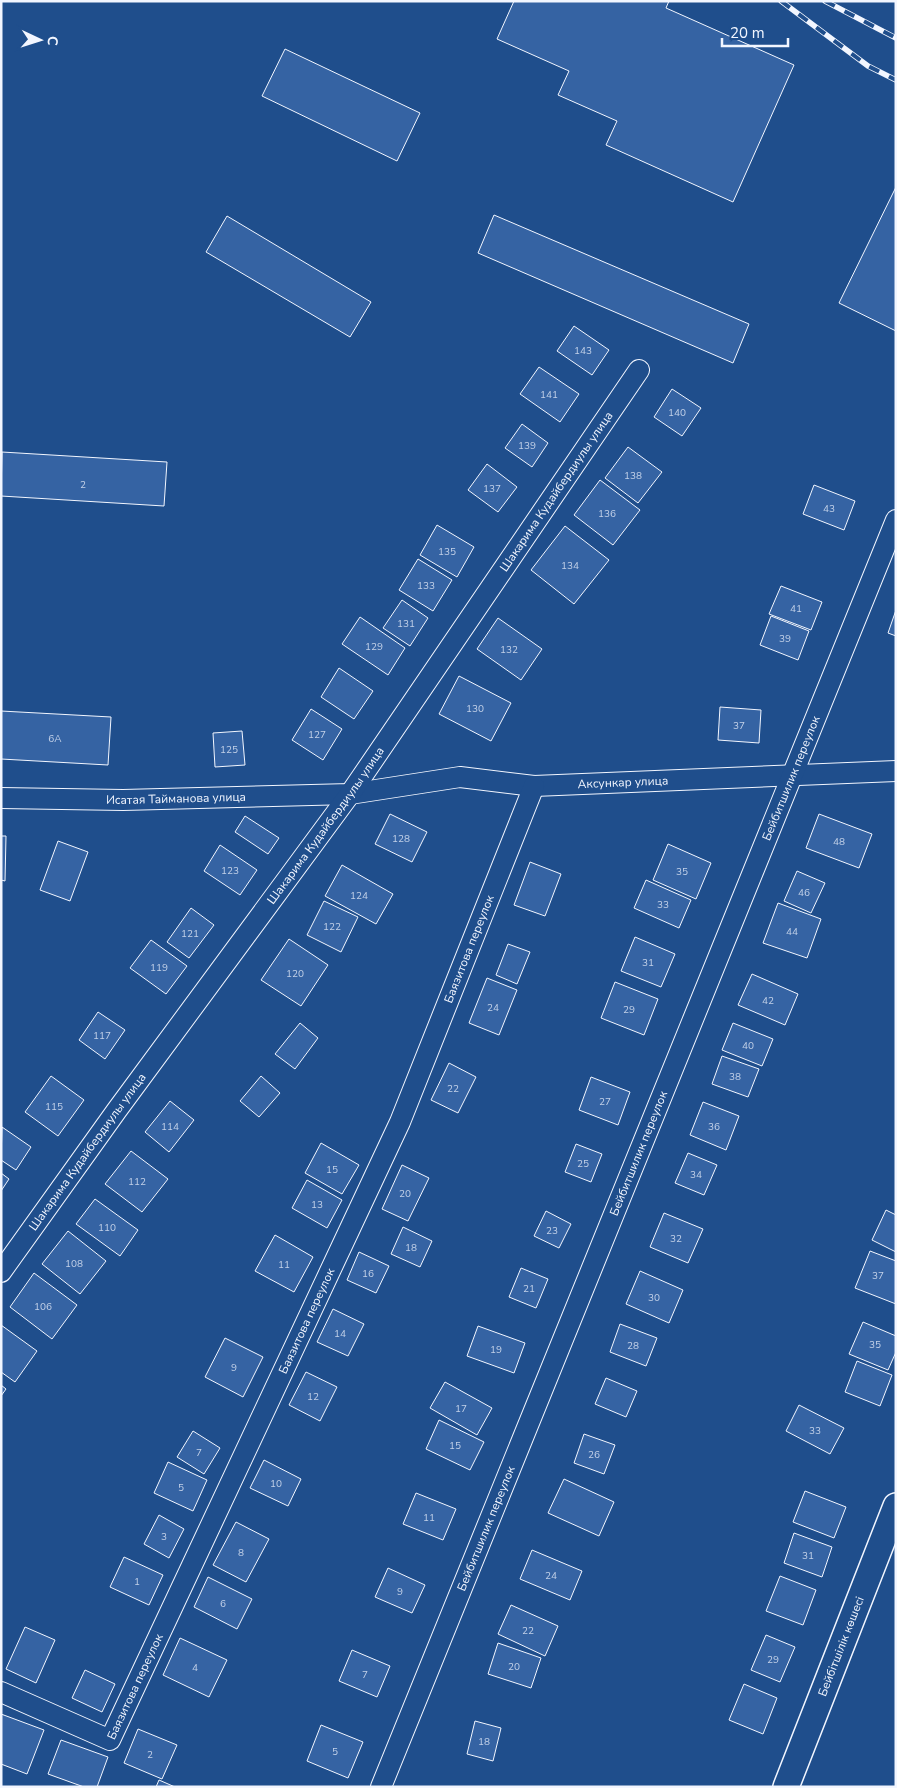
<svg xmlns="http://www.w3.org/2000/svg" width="897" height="1788" font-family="'Nunito Sans',sans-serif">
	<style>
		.building { fill: #3563a3; stroke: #f2f6ff }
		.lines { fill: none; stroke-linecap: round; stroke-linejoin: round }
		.minor-casing { stroke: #f2f6ff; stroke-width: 22 }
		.tertiary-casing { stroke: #f2f6ff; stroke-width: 28 }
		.minor { stroke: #1f4e8c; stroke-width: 20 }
		.tertiary { stroke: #1f4e8c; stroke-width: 25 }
		.rail-casing { stroke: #f2f6ff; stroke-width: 5.5 }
		.rail { stroke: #1f4e8c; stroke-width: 4; stroke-dasharray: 11; stroke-linecap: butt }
		.labels { text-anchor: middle; stroke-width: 4; stroke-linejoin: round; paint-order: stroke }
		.number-label { font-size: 10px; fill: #c3d1e8 }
		.street-label { font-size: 12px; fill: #f2f6ff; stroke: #1f4e8c }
	</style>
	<rect width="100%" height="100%" fill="#1f4e8c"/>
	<!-- building -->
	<g class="building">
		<path d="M514 1H669L666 8 794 65 733 202 606 145 617 121 558 95 569 71 497 39Z"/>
		<path d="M285 49 420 113 397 161 262 96Z"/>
		<path d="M896 187V331L839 303Z"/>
		<path d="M494 215 749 324 733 363 478 253Z"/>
		<path d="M227 216 371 302 350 337 206 252Z"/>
		<path d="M574 326 609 350 592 375 557 351Z"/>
		<path d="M539 367 579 394 560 422 520 394Z"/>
		<path d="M672 389 701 408 682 436 654 417Z"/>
		<path d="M522 424 548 443 532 467 505 448Z"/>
		<path d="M628 447 662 472 638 503 605 478Z"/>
		<path d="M2 452 167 462 164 506 1 496Z"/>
		<path d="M487 464 517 487 498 512 468 490Z"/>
		<path d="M600 480 640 510 613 545 574 515Z"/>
		<path d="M814 485 855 501 844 530 803 514Z"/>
		<path d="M437 525 474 547 457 577 420 555Z"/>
		<path d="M565 526 609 560 574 604 531 570Z"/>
		<path d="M418 559 452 580 433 611 399 590Z"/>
		<path d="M781 586 822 602 811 630 769 614Z"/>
		<path d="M402 600 428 618 410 646 383 628Z"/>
		<path d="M896 610V636L888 633Z"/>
		<path d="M771 616 809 631 798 660 760 645Z"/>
		<path d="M360 617 405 648 388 675 342 644Z"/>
		<path d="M498 618 542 649 521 680 477 649Z"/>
		<path d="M339 668 373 691 354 719 321 697Z"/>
		<path d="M459 676 511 703 491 741 439 714Z"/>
		<path d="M720 707 761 710 759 743 718 740Z"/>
		<path d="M311 709 342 729 323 760 292 740Z"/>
		<path d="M1 711 111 717 108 765 1 759Z"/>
		<path d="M242 731 245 765 215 767 213 733Z"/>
		<path d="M390 814 427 832 412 862 375 844Z"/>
		<path d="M819 814 872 834 859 868 806 848Z"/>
		<path d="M245 816 279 838 268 854 235 832Z"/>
		<path d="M1 836H6L5 881 1 880Z"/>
		<path d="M58 841 88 852 70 901 40 890Z"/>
		<path d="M668 844 711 863 696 899 653 880Z"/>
		<path d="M220 845 257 870 240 895 204 871Z"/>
		<path d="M530 862 561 874 545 916 514 905Z"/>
		<path d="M342 865 393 894 376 924 325 896Z"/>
		<path d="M797 871 825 883 811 913 784 901Z"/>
		<path d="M646 880 691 900 679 928 634 908Z"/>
		<path d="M324 901 358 917 341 952 307 935Z"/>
		<path d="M778 903 821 919 807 958 763 943Z"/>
		<path d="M191 908 214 925 189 958 167 942Z"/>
		<path d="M635 937 675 954 661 987 621 971Z"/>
		<path d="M289 939 328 965 301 1006 261 980Z"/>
		<path d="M151 940 187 966 166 994 130 968Z"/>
		<path d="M508 944 530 952 517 984 496 975Z"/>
		<path d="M752 974 798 994 785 1025 738 1005Z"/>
		<path d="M487 978 517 990 499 1035 469 1023Z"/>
		<path d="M615 982 658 999 644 1035 601 1018Z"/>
		<path d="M98 1012 125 1030 105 1059 79 1040Z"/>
		<path d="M300 1023 318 1038 295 1069 275 1054Z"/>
		<path d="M733 1023 773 1039 762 1066 722 1050Z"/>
		<path d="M722 1056 759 1069 748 1097 712 1084Z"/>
		<path d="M449 1063 476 1077 458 1113 431 1100Z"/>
		<path d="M51 1076 84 1100 58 1136 25 1112Z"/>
		<path d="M261 1076 280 1093 259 1117 240 1101Z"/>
		<path d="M591 1077 630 1092 618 1125 579 1110Z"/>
		<path d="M170 1101 194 1120 169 1152 145 1132Z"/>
		<path d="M703 1102 739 1116 726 1150 690 1135Z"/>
		<path d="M2 1127 31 1147 16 1170 1 1160Z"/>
		<path d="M321 1143 359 1165 342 1194 305 1173Z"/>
		<path d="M576 1144 602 1154 591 1182 565 1172Z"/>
		<path d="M131 1151 168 1179 142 1212 105 1184Z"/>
		<path d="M688 1153 717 1165 704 1195 675 1183Z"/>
		<path d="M402 1165 429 1178 408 1221 382 1209Z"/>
		<path d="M1 1173 9 1179 1 1191Z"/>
		<path d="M307 1180 342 1200 327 1228 292 1208Z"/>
		<path d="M95 1199 138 1230 120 1256 76 1224Z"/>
		<path d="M886 1210 896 1215V1252L872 1240Z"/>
		<path d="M546 1211 571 1224 559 1248 534 1236Z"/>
		<path d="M664 1213 703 1229 688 1263 650 1247Z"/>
		<path d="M403 1227 432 1241 420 1267 391 1254Z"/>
		<path d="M68 1231 106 1261 80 1294 42 1264Z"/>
		<path d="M275 1235 313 1257 294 1292 255 1271Z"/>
		<path d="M870 1251 896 1261V1304L855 1288Z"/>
		<path d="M359 1252 389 1266 376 1293 347 1280Z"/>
		<path d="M521 1268 548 1279 536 1308 509 1297Z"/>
		<path d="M640 1271 683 1290 669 1323 626 1304Z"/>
		<path d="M34 1273 77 1305 52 1339 10 1307Z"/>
		<path d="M333 1309 364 1324 348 1356 317 1342Z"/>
		<path d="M863 1322 896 1336V1352L888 1370 849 1354Z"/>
		<path d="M620 1324 657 1338 646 1366 610 1352Z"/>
		<path d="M1 1325 37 1351 15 1382 1 1372Z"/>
		<path d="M478 1326 525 1343 514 1373 467 1356Z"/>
		<path d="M225 1338 263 1357 243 1397 205 1377Z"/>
		<path d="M857 1361 892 1375 880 1406 845 1392Z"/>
		<path d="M306 1372 337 1387 320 1421 289 1405Z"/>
		<path d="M606 1378 637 1391 626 1417 595 1404Z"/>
		<path d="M445 1382 492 1408 477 1435 430 1408Z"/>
		<path d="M1 1385 6 1389 1 1396Z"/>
		<path d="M799 1405 844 1428 830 1454 786 1431Z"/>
		<path d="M439 1420 484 1442 470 1470 426 1449Z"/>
		<path d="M193 1431 220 1448 204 1474 177 1457Z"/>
		<path d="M584 1434 615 1445 604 1474 574 1463Z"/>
		<path d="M264 1460 301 1479 288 1506 250 1488Z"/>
		<path d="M168 1462 207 1480 193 1511 154 1493Z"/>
		<path d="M564 1479 614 1502 599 1536 548 1513Z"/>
		<path d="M805 1491 846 1507 834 1538 793 1522Z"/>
		<path d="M416 1493 456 1509 443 1540 403 1524Z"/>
		<path d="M159 1515 184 1529 169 1558 144 1544Z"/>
		<path d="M236 1522 269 1539 246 1582 213 1565Z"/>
		<path d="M794 1533 832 1547 822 1577 784 1563Z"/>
		<path d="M532 1550 582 1571 570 1600 520 1579Z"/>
		<path d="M124 1557 163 1575 149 1605 110 1587Z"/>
		<path d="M388 1568 425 1585 412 1613 375 1597Z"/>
		<path d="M780 1576 816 1590 803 1625 766 1611Z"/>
		<path d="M208 1577 252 1599 237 1629 194 1607Z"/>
		<path d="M511 1605 558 1626 545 1656 498 1634Z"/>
		<path d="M25 1627 55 1640 36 1683 6 1669Z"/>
		<path d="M766 1635 795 1647 780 1682 751 1670Z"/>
		<path d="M180 1638 227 1660 209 1697 163 1675Z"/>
		<path d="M498 1643 541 1658 531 1688 488 1674Z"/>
		<path d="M352 1650 390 1666 377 1697 339 1681Z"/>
		<path d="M85 1670 115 1684 102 1712 72 1698Z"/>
		<path d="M744 1684 777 1698 763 1734 729 1720Z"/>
		<path d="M1 1714 44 1730 27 1774 1 1764Z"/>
		<path d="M475 1721 501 1728 493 1761 467 1754Z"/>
		<path d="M321 1725 363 1742 348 1778 307 1761Z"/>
		<path d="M138 1729 177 1745 162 1779 124 1763Z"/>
		<path d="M61 1740 108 1757 97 1787H84L48 1774Z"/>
		<path d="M159 1780 175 1787H156Z"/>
	</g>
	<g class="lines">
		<defs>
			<g id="minor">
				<path id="s1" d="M1 798 123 800 350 794 460 777 534 786 896 771"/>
				<path id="s2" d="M1 1272 117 1110 350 794 639 370"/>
				<path id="s3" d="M1 1692 110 1740 400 1122 534 786"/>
				<path id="s4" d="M381 1787 896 520"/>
			</g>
			<g id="tertiary">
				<path id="s5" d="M786 1787 896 1506"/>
			</g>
		</defs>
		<!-- minor casing -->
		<use href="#minor" class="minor-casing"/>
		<!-- tertiary casing -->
		<use href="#tertiary" class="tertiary-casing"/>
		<!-- minor -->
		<use href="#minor" class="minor"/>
		<!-- tertiary -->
		<use href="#tertiary" class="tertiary"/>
		<defs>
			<g id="rail">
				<path d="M781 1 868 66 896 80"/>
				<path d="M825 1 896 38"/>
			</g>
		</defs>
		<!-- rail casing -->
		<use href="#rail" class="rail-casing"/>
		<!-- rail -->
		<use href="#rail" class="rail"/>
	</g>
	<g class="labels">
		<!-- number labels -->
		<g class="number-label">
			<text x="583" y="354">143</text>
			<text x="549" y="398">141</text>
			<text x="677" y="416">140</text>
			<text x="527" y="449">139</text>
			<text x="633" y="479">138</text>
			<text x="83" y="488">2</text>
			<text x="492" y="492">137</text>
			<text x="829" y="512">43</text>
			<text x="607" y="517">136</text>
			<text x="447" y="555">135</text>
			<text x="570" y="569">134</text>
			<text x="426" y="589">133</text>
			<text x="796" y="612">41</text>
			<text x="406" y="627">131</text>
			<text x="785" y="642">39</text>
			<text x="374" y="650">129</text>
			<text x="509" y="653">132</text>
			<text x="475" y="712">130</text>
			<text x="739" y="729">37</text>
			<text x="317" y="738">127</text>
			<text x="55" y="742">6А</text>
			<text x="229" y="753">125</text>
			<text x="401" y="842">128</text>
			<text x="839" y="845">48</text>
			<text x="230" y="874">123</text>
			<text x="682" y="875">35</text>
			<text x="804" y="896">46</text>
			<text x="359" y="899">124</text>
			<text x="663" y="908">33</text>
			<text x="332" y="930">122</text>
			<text x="792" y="935">44</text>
			<text x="190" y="937">121</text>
			<text x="648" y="966">31</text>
			<text x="159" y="971">119</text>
			<text x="295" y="977">120</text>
			<text x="768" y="1004">42</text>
			<text x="493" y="1011">24</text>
			<text x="629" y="1013">29</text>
			<text x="102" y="1039">117</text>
			<text x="748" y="1049">40</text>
			<text x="735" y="1080">38</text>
			<text x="453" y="1092">22</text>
			<text x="605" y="1105">27</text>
			<text x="54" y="1110">115</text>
			<text x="170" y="1130">114</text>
			<text x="714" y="1130">36</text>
			<text x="583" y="1167">25</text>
			<text x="332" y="1173">15</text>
			<text x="696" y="1178">34</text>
			<text x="137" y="1185">112</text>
			<text x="405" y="1197">20</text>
			<text x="317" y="1208">13</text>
			<text x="107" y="1231">110</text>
			<text x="552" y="1234">23</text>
			<text x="676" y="1242">32</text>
			<text x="411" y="1251">18</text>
			<text x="74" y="1267">108</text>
			<text x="284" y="1268">11</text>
			<text x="368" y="1277">16</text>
			<text x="878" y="1279">37</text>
			<text x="529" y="1292">21</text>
			<text x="654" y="1301">30</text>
			<text x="43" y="1310">106</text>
			<text x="340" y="1337">14</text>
			<text x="875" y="1348">35</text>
			<text x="633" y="1349">28</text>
			<text x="496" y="1353">19</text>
			<text x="234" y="1371">9</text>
			<text x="313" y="1400">12</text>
			<text x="461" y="1412">17</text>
			<text x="815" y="1434">33</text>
			<text x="455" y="1449">15</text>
			<text x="199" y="1456">7</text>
			<text x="594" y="1458">26</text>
			<text x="276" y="1487">10</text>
			<text x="181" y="1491">5</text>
			<text x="429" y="1521">11</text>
			<text x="164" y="1540">3</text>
			<text x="241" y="1556">8</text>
			<text x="808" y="1559">31</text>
			<text x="551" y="1579">24</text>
			<text x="137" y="1585">1</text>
			<text x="400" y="1595">9</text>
			<text x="223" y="1607">6</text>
			<text x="528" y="1634">22</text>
			<text x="773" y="1663">29</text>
			<text x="514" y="1670">20</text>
			<text x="195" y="1671">4</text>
			<text x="365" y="1678">7</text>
			<text x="484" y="1745">18</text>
			<text x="335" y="1755">5</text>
			<text x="150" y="1758">2</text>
		</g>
		<!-- street labels -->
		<g class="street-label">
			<text dy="4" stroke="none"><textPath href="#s2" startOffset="958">Шакарима Кудайбердиулы улица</textPath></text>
			<text dy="4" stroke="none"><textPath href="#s4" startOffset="1089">Бейбитшилик переулок</textPath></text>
			<text dy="4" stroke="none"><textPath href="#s1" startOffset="624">Аксункар улица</textPath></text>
			<text dy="4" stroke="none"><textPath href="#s1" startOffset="175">Исатая Тайманова улица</textPath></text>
			<text dy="4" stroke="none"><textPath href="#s2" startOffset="552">Шакарима Кудайбердиулы улица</textPath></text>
			<text dy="4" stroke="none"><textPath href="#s3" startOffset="988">Баязитова переулок</textPath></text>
			<text dy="4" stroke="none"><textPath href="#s2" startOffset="148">Шакарима Кудайбердиулы улица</textPath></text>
			<text dy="4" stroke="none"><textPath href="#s4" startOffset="684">Бейбитшилик переулок</textPath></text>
			<text dy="4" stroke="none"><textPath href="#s3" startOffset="582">Баязитова переулок</textPath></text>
			<text dy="4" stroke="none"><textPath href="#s4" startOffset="279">Бейбитшилик переулок</textPath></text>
			<text dy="4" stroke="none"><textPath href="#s5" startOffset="151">Бейбітшілік көшесі</textPath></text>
			<text dy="4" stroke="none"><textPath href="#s3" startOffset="178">Баязитова переулок</textPath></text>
		</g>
	</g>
	<!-- border -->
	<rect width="897" height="1788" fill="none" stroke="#f2f6ff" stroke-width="5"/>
	<!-- north arrow -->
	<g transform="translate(40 40) rotate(94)" stroke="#1f4e8c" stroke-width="4" paint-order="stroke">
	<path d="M0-4L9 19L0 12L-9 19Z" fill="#f2f6ff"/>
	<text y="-8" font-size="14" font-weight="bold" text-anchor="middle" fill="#f2f6ff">С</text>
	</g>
	<!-- scale -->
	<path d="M722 38v8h66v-8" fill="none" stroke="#f2f6ff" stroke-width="2.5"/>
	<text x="730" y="38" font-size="15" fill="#f2f6ff" stroke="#1f4e8c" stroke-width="4" paint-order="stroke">20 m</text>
</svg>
